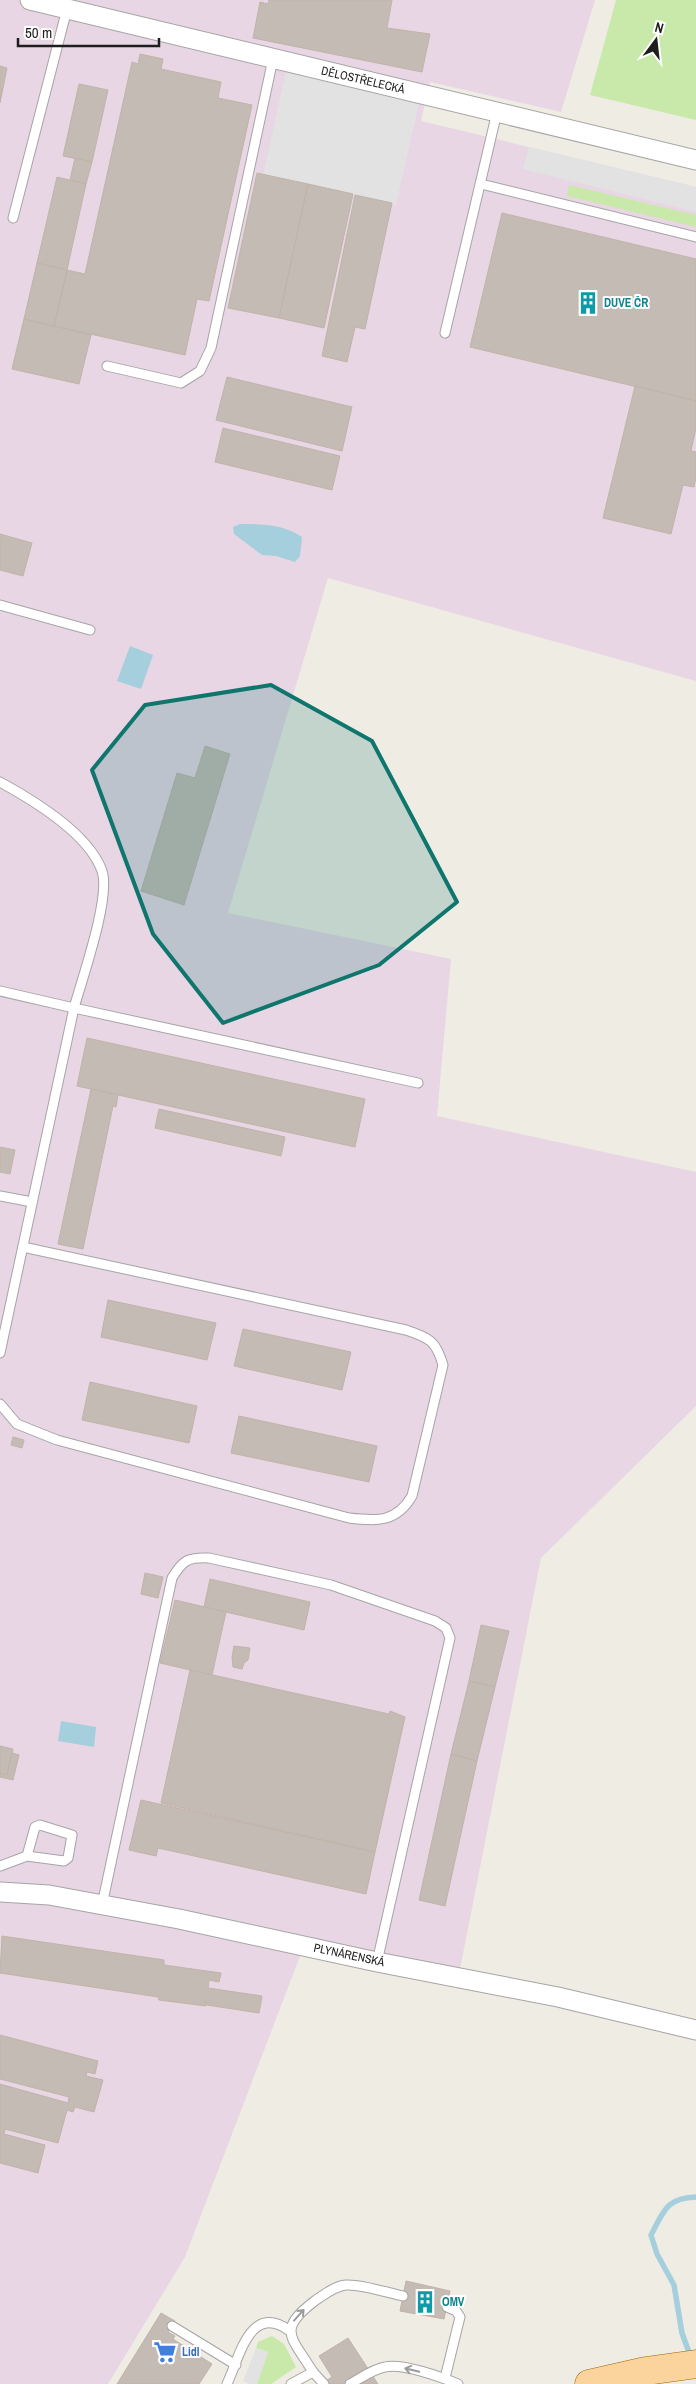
<svg xmlns="http://www.w3.org/2000/svg" width="696" height="2384" font-family="'Archivo Narrow',sans-serif">
	<style>
		.industrial { fill: #e8d6e4 }
		.grass { fill: #c8e9aa }
		.parking { fill: #e2e2e2 }
		.water { fill: #a5cfdc }
		.lines { fill: none; stroke-linecap: round; stroke-linejoin: round }
		.stream { stroke: #a5cfdc; stroke-width: 5.5 }
		.building { fill: #c4bbb4; stroke: #c1b3a7 }
		.lane-casing { stroke: #a5a5a5; stroke-width: 11 }
		.street-casing { stroke: #a5a5a5; stroke-width: 21 }
		.primary-casing { stroke: #976801; stroke-width: 29 }
		.lane { stroke: #fff; stroke-width: 9 }
		.street { stroke: #fff; stroke-width: 19 }
		.primary { stroke: #fbd49d; stroke-width: 28 }
		.oneway { stroke: #9a9a9a }
		.marked { fill: #0f766e; fill-opacity: 0.2; stroke: #0f766e; stroke-width: 4; stroke-linejoin: round }
		.labels { text-anchor: middle; stroke-width: 4; stroke-linejoin: round; paint-order: stroke }
		.street-label { font-size: 12px; fill: #1e1e1e; stroke: #fff }
		.culture-label { font-size: 12px; font-weight: bold; fill: #0d838f; stroke: #fff; text-anchor: start }
		.shop-label { font-size: 12px; font-weight: bold; fill: #366cbe; stroke: #fff; text-anchor: start }
	</style>
	<rect width="100%" height="100%" fill="#efece4"/>
	<!-- industrial -->
	<path class="industrial" d="M0 0H595L561 112 430 82 421 121 696 187V681L328 578 228 913 451 959 437 1116 696 1172V1406L541 1558 460 1969 302 1951 185 2257 108 2384H0Z"/>
	<!-- grass -->
	<g class="grass">
		<path d="M616 0H696V120L590 95Z"/>
		<path d="M569 185 696 215V227L567 196Z"/>
		<path d="M272 2336 284 2344 296 2367 271 2384H257L268 2352 256 2348 258 2342Z"/>
	</g>
	<!-- parking -->
	<g class="parking">
		<path d="M288 62 421 94 396 205 263 176Z"/>
		<path d="M529 147 696 187V212L523 169Z"/>
		<path d="M256 2348 268 2352 257 2384H250L243 2381Z"/>
	</g>
	<!-- water -->
	<g class="water">
		<path d="M240 524C261 524 284 524 302 537L300 556 295 562 276 556 262 555 234 534 233 527Z"/>
		<path d="M130 646 153 655 141 689 117 681Z"/>
		<path d="M61 1721 96 1727 94 1747 58 1741Z"/>
	</g>
	<g class="lines">
		<!-- stream -->
		<path class="stream" d="M691 2358 682 2333 674 2285 657 2254 651 2235C664 2211 666 2198 696 2197"/>
	</g>
	<!-- building -->
	<g class="building">
		<path d="M269 0H392L387 28 430 34 422 72 253 38 260 2 268 4Z"/>
		<path d="M140 54 163 59 161 69 221 82 218 98 252 105 209 301 197 299 185 355 54 326 67 270 85 274 132 62 138 64Z"/>
		<path d="M0 66 7 68 0 103Z"/>
		<path d="M79 84 108 90 92 162 63 156Z"/>
		<path d="M75 158 92 162 86 184 70 180Z"/>
		<path d="M257 173 308 184 279 318 228 308Z"/>
		<path d="M57 177 86 184 67 270 37 263Z"/>
		<path d="M308 184 353 194 324 328 279 318Z"/>
		<path d="M355 195 392 203 365 329 355 327 347 362 322 356Z"/>
		<path d="M502 213 696 259V401L470 347Z"/>
		<path d="M37 263 67 270 54 326 24 319Z"/>
		<path d="M24 319 91 335 79 384 12 369Z"/>
		<path d="M227 377 352 407 342 451 216 420Z"/>
		<path d="M635 386 696 401V428L691 451 696 452V477L694 487 683 485 671 534 603 518Z"/>
		<path d="M223 428 340 456 332 490 215 462Z"/>
		<path d="M0 534 32 543 23 576 0 570Z"/>
		<path d="M205 746 230 754 184 905 141 891 177 773 195 778Z"/>
		<path d="M87 1038 365 1099 355 1147 77 1086Z"/>
		<path d="M91 1089 118 1095 116 1107 113 1106 83 1249 58 1244Z"/>
		<path d="M159 1109 285 1137 281 1156 155 1128Z"/>
		<path d="M0 1147 15 1150 10 1174 0 1172Z"/>
		<path d="M108 1300 216 1323 207 1360 101 1337Z"/>
		<path d="M243 1329 351 1352 342 1390 234 1366Z"/>
		<path d="M90 1382 197 1406 189 1443 82 1420Z"/>
		<path d="M239 1416 377 1446 369 1482 231 1453Z"/>
		<path d="M13 1437 24 1440 22 1448 11 1445Z"/>
		<path d="M145 1573 163 1577 158 1598 141 1594Z"/>
		<path d="M210 1579 310 1602 304 1630 204 1607Z"/>
		<path d="M175 1600 226 1612 212 1675 160 1663Z"/>
		<path d="M481 1625 509 1631 495 1687 469 1681Z"/>
		<path d="M234 1646 250 1648 248 1660 244 1663 242 1669 233 1667 232 1657Z"/>
		<path d="M190 1670 389 1714 390 1711 405 1717 375 1852 161 1803Z"/>
		<path d="M469 1681 495 1687 477 1761 451 1754Z"/>
		<path d="M0 1746 13 1749 7 1775 0 1773Z"/>
		<path d="M12 1753 19 1755 13 1780 0 1777V1773L7 1775Z"/>
		<path d="M451 1754 477 1761 445 1906 419 1900Z"/>
		<path d="M141 1800 375 1852 366 1894 158 1848 156 1856 129 1850Z"/>
		<path d="M2 1936 164 1960V1965L221 1973 219 1982 209 1980 208 1988 262 1996 259 2013 207 2005 206 2001V2006L159 2000 158 1997 0 1973Z"/>
		<path d="M0 2035 98 2061 95 2074 87 2072 86 2076 103 2080 94 2112 75 2107 73 2112 67 2110 58 2143 5 2129 4 2134 45 2145 38 2173 0 2163V2084L68 2103 69 2097 0 2079Z"/>
		<path d="M406 2281 450 2291 444 2319 400 2311Z"/>
		<path d="M161 2313 175 2321 168 2332 175 2336 173 2339 212 2364 199 2384H117Z"/>
		<path d="M348 2338 378 2384H321L332 2377 319 2356Z"/>
	</g>
	<g class="lines">
		<defs>
			<g id="lane">
				<path d="M481 184 696 237"/>
				<path d="M13 218 67 9"/>
				<path d="M445 333 497 112"/>
				<path d="M107 366 181 383 200 371 211 348 273 59"/>
				<path d="M0 605 90 630"/>
				<path d="M0 782C33 800 89 834 102 871 111 897 82 979 74 1008L418 1083"/>
				<path d="M0 991 74 1008 0 1353"/>
				<path d="M0 1196 32 1202"/>
				<path d="M0 1404 17 1424 57 1440 349 1518C377 1521 396 1523 412 1496L443 1365C436 1341 430 1338 406 1330L23 1247"/>
				<path d="M0 1866 27 1856 64 1861 68 1858 72 1835 40 1825 35 1827 27 1856"/>
				<path d="M102 1905 172 1578C183 1560 188 1557 209 1558L331 1585 435 1621 446 1628 450 1638 377 1962"/>
				<path d="M172 2326 236 2365"/>
				<path d="M313 2372C291 2336 276 2330 316 2300 325 2294 335 2286 346 2285 362 2284 388 2293 403 2296"/>
				<path d="M445 2378 460 2317 456 2311 447 2307"/>
				<path d="M227 2384C240 2356 250 2302 290 2331"/>
				<path d="M291 2384 313 2372 324 2384"/>
				<path d="M350 2384C361 2378 373 2369 385 2367 403 2363 441 2377 458 2384"/>
			</g>
			<g id="street">
				<path d="M30 0 696 160"/>
				<path d="M0 1892 49 1895 179 1919 377 1962 558 1997 696 2030"/>
			</g>
			<path id="primary" d="M589 2384 646 2371 696 2364"/>
		</defs>
		<!-- lane casing -->
		<use href="#lane" class="lane-casing"/>
		<!-- street casing -->
		<use href="#street" class="street-casing"/>
		<!-- primary casing -->
		<use href="#primary" class="primary-casing"/>
		<!-- lane -->
		<use href="#lane" class="lane"/>
		<!-- street -->
		<use href="#street" class="street"/>
		<!-- primary -->
		<use href="#primary" class="primary"/>
	</g>
	<!-- one-way arrows -->
	<defs><path id="oneway-shaft" d="M-6 0H5M1.5-3L5.5 0L1.5 3" fill="none" stroke-width="1.6" stroke-linecap="round" stroke-linejoin="round" transform="scale(1.25)"/></defs>
	<g class="oneway">
		<use href="#oneway-shaft" transform="translate(299 2315) rotate(-48)"/>
		<use href="#oneway-shaft" transform="translate(412 2370) rotate(-166)"/>
	</g>
	<!-- marked area -->
	<path class="marked" d="M271 685 372 741 457 902 379 965 223 1023 153 934 92 770 145 705Z"/>
	<!-- icons -->
	<defs>
		<symbol id="building-bare" viewBox="-9 -9 18 18"><path d="M-4-6H4V6H1V3H-1V6H-4ZM-2.5-4.3h1.7v1.8h-1.7ZM.8-4.3h1.7v1.8H.8ZM-2.5-1h1.7V.8h-1.7ZM.8-1h1.7V.8H.8Z" fill="#0f9aa8" stroke="#fff" stroke-width="2.5" paint-order="stroke"/></symbol>
		<symbol id="supermarket-bare" viewBox="-9 -9 18 18"><path d="M-6-5.5h2.5l.6 2H6L4.5 2H-2.5L-4.4-4H-6ZM-1.5 3.2a1.3 1.3 0 1 0 .1 0ZM3 3.2a1.3 1.3 0 1 0 .1 0Z" fill="#3f7fe0" stroke="#fff" stroke-width="2.5" paint-order="stroke"/></symbol>
	</defs>
	<g fill-rule="evenodd">
		<use href="#building-bare" x="572" y="287" width="32" height="32"/>
		<use href="#building-bare" x="409" y="2286" width="32" height="32"/>
		<use href="#supermarket-bare" x="149" y="2336" width="32" height="32"/>
	</g>
	<g class="labels">
		<!-- street labels -->
		<g class="street-label">
			<text transform="translate(363 80) rotate(13)" y="4">DĚLOSTŘELECKÁ</text>
			<text transform="translate(349 1955) rotate(12)" y="4">PLYNÁRENSKÁ</text>
		</g>
		<!-- culture labels -->
		<g class="culture-label">
			<text x="604" y="307">DUVE ČR</text>
			<text x="442" y="2306">OMV</text>
		</g>
		<!-- shop labels -->
		<g class="shop-label">
			<text x="182" y="2356">Lidl</text>
		</g>
	</g>
	<!-- north arrow -->
	<g transform="translate(656 40) rotate(15)" stroke="#ffffff" stroke-width="4" paint-order="stroke">
	<path d="M0-4L9 19L0 12L-9 19Z" fill="#1e1e1e"/>
	<text y="-8" font-size="14" font-weight="bold" text-anchor="middle" fill="#1e1e1e">N</text>
	</g>
	<!-- scale -->
	<path d="M18 38v8h141v-8" fill="none" stroke="#1e1e1e" stroke-width="2.5"/>
	<text x="25" y="38" font-size="15" fill="#1e1e1e" stroke="#ffffff" stroke-width="4" paint-order="stroke">50 m</text>
</svg>
